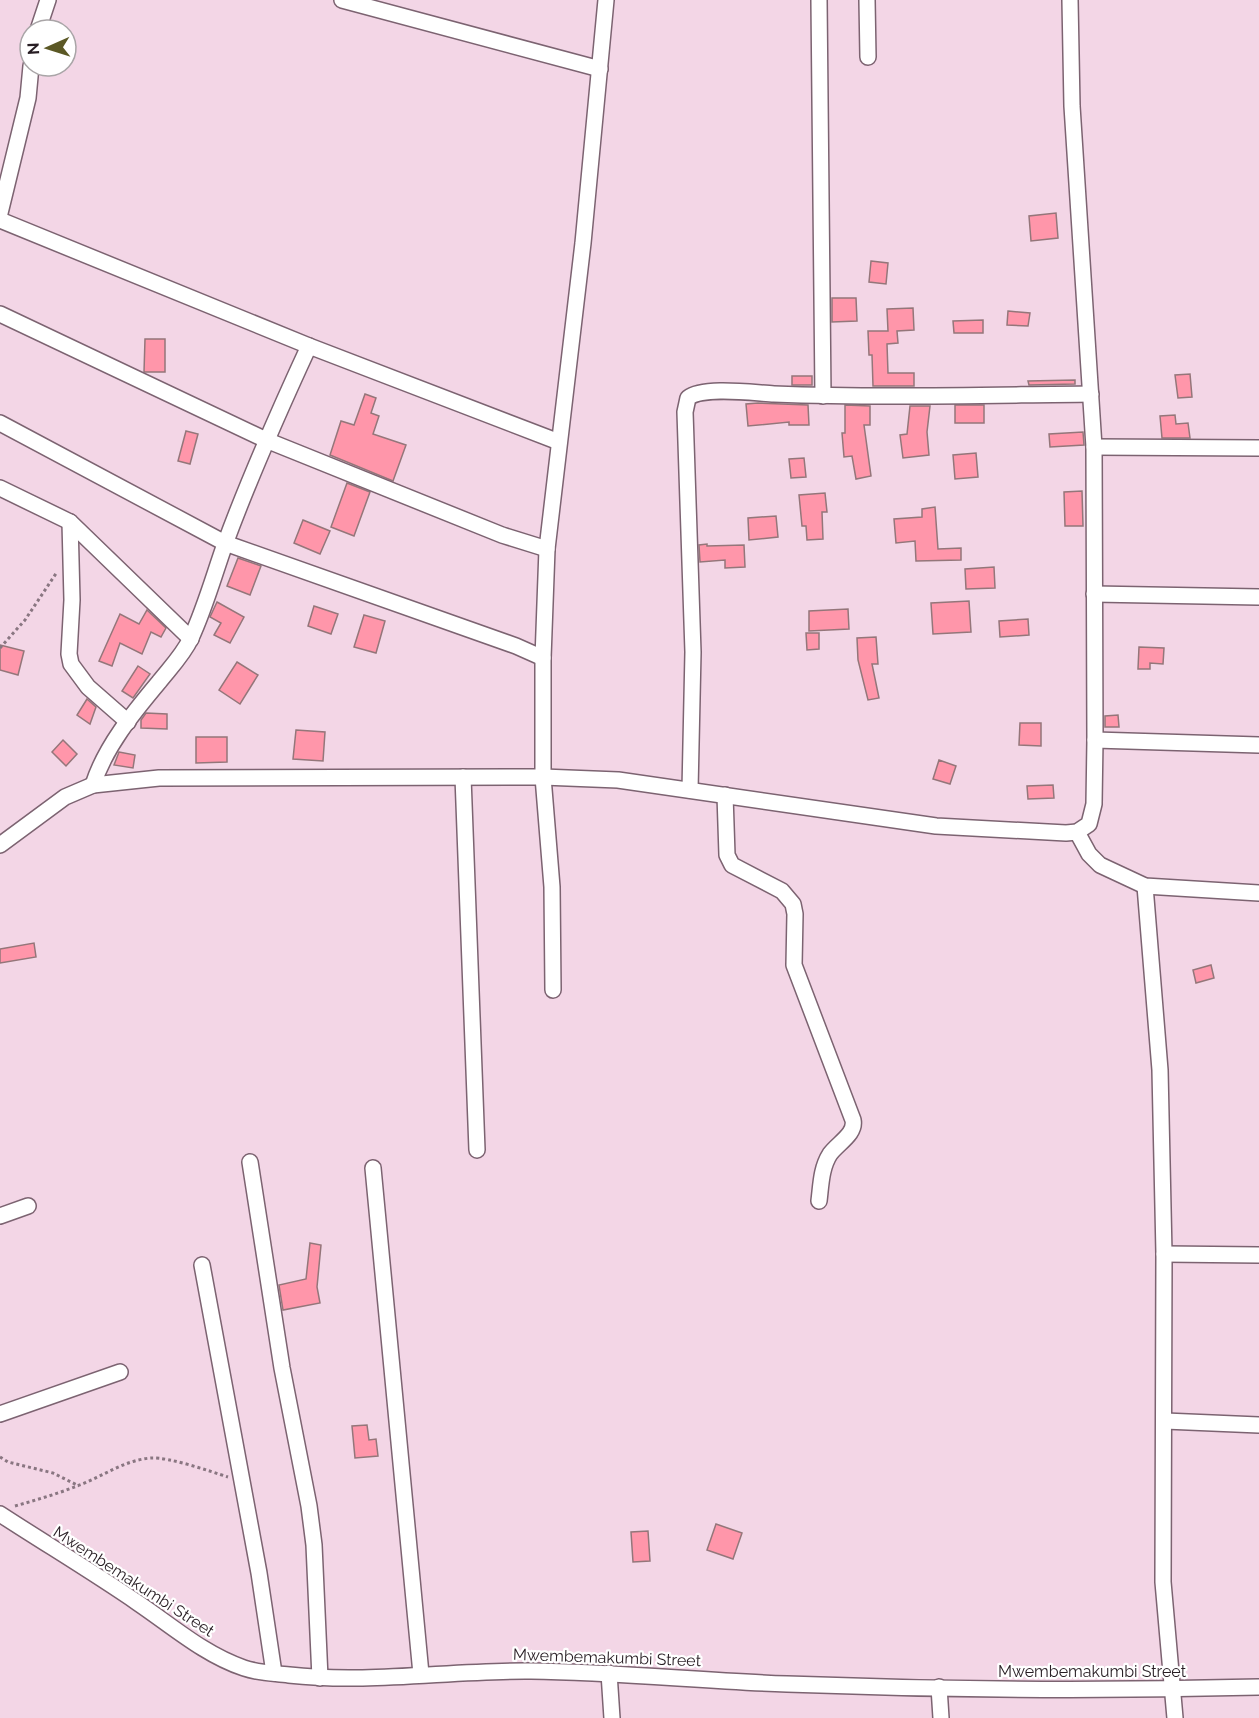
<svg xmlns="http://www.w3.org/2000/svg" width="1259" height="1718" font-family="Raleway,sans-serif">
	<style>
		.building { fill: #ff96aa; stroke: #94767a; stroke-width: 1.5 }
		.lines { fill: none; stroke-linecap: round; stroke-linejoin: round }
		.minor-casing { stroke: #7c6371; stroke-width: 18 }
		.path { stroke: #897681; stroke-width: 3; stroke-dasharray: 3 3; stroke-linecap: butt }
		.minor { stroke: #fff; stroke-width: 15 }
		.labels { text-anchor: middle; stroke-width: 4.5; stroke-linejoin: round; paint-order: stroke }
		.street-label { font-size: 16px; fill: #271d23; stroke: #fff }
	</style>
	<rect width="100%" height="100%" fill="#f3d6e6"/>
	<!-- building -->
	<g class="building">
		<path d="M1056 213 1058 238 1031 241 1029 216Z"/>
		<path d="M871 261 888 263 886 284 869 282Z"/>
		<path d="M832 298H856L857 321 832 322Z"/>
		<path d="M913 308 914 330 897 331 898 343 887 344 888 373H914V386H873L872 355H869L868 331H888L887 309Z"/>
		<path d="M1008 311 1030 313 1028 326 1007 325Z"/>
		<path d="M983 320V333H954L953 321Z"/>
		<path d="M145 339H165V372H144Z"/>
		<path d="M1190 374 1192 397 1178 398 1175 375Z"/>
		<rect x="792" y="376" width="20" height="9"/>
		<path d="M1075 380V384L1029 385 1028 381Z"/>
		<path d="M365 394 376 398 371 413 379 416 373 434 406 445 393 481 330 455 341 421 354 425Z"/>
		<path d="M758 403 808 405 809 425H789V422L748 426 746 404Z"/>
		<path d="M845 405 870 406V425H864L871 476 856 479 852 456 844 457 842 433H845Z"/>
		<rect x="955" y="405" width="29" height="18"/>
		<path d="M910 406H930L927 432 929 455 903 458 900 435 907 434Z"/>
		<path d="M1175 415 1176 424 1188 423 1190 438H1162L1160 416Z"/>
		<path d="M186 431 198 434 190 464 178 461Z"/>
		<path d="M1083 432 1084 445 1050 447 1049 434Z"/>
		<path d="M976 453 978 477 955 479 953 455Z"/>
		<path d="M804 458 806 477 791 478 789 459Z"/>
		<path d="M347 483 370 492 354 536 331 527Z"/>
		<path d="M1082 491 1083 526H1065L1064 492Z"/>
		<path d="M825 493 827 512H822L823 539 807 540 806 526H802L799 495Z"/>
		<path d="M935 507 938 549 961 548V560L916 561 915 541 896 543 894 519 922 517V509Z"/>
		<path d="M776 516 778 537 749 540 748 518Z"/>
		<path d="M303 520 330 531 320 554 294 543Z"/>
		<path d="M707 544V546L744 545 745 567 725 568V560L700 562 699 545Z"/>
		<path d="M238 558 261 566 250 595 227 586Z"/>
		<path d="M994 567 995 588 966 589 965 569Z"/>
		<path d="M969 601 971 632 933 634 931 603Z"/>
		<path d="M217 602 244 617 230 643 214 635 221 623 210 617Z"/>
		<path d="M314 606 338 614 331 634 308 626Z"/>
		<path d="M848 609 849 629 809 631V611Z"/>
		<path d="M147 610 166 628 161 637 151 632 142 654 120 643 112 666 99 661 120 614 139 624Z"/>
		<path d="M364 615 385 621 376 653 354 647Z"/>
		<path d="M1028 619 1029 635 1000 637 999 621Z"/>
		<path d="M806 633H819V649L807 650Z"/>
		<path d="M876 637 878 664H872L879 698 868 700 858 660 857 638Z"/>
		<path d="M0 645 24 651 18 675 0 670Z"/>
		<path d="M1139 647 1164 648 1163 664 1150 663V669H1138Z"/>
		<path d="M237 662 258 675 240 704 219 690Z"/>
		<path d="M138 666 150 674 133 698 122 691Z"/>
		<path d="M87 699 96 707 90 724 77 715Z"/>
		<path d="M146 713 167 714V729L141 728V720Z"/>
		<path d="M1118 715 1119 727H1105V716Z"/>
		<path d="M1020 723H1041V746L1019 745Z"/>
		<path d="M296 730 325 732 323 761 293 759Z"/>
		<path d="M196 737H227V762L196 763Z"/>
		<path d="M63 740 77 754 66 766 52 752Z"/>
		<path d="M119 752 135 755 133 768 114 765Z"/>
		<path d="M939 760 956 766 950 784 933 779Z"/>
		<path d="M1053 785 1054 798 1028 799 1027 786Z"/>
		<path d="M34 943 36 957 0 963V949Z"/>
		<path d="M1211 965 1214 978 1196 983 1193 970Z"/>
		<path d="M310 1243 321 1245 317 1287 320 1303 283 1310 279 1285 306 1279Z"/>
		<path d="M367 1425 369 1440 376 1439 378 1456 355 1458 352 1426Z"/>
		<path d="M716 1524 742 1533 733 1559 707 1550Z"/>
		<path d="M648 1531 650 1561 633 1562 631 1532Z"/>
	</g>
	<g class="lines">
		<defs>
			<g id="minor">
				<path d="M342 0 600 69"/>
				<path d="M819 0 823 396"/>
				<path d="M867 0 868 57"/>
				<path d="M38 30 48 0"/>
				<path d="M0 213 28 98 31 66"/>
				<path d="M0 220 309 346 559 442"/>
				<path d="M0 314 266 440 502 535 547 549"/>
				<path d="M0 423 225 543 516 646 543 658"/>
				<path d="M1094 447 1259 448"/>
				<path d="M0 488 70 522 191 639"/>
				<path d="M70 522 72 600 69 654 71 664 88 687 128 722"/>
				<path d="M1094 594 1259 597"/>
				<path d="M1095 740 1259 745"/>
				<path d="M463 777 477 1150"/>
				<path d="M93 785C105 747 133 713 159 682 170 668 183 655 191 638 205 608 214 575 225 544 250 476 279 411 309 346"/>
				<path d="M690 790 693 652 685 412 688 398C703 386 754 393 774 394 880 398 986 395 1091 394"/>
				<path d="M725 795 727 855 732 865 782 891 793 904 795 914 794 965 853 1120C856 1134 838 1143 830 1154 821 1168 821 1185 819 1201"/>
				<path d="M1077 832 1089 854 1100 865 1145 886 1259 893"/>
				<path d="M0 845 65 797 93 785 159 778 543 777 618 780 936 826 1066 833 1077 832 1089 824 1094 804 1095 740 1094 447 1072 106 1070 0"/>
				<path d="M1145 886 1160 1070 1164 1254 1163 1582 1175 1718"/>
				<path d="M553 990 552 887 543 777V658L547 549 583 243 606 0"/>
				<path d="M250 1162 282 1368 309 1506 314 1545 320 1678"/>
				<path d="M373 1168 421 1674"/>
				<path d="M0 1216 28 1206"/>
				<path d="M1164 1254 1259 1255"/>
				<path d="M202 1265 259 1573 274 1673"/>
				<path d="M0 1414 120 1372"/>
				<path d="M1165 1421 1259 1425"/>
				<path d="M0 1514C46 1544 93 1572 138 1603 172 1626 205 1655 244 1668 258 1673 274 1673 289 1675 370 1684 451 1670 531 1671 617 1672 702 1681 787 1684 944 1690 1102 1691 1259 1687"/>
				<path d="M609 1673 612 1718"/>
				<path d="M939 1687 941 1718"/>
			</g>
		</defs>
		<!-- minor casing -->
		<use href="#minor" class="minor-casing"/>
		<!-- path -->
		<g class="path">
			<path d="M0 648 25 620 57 572"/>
			<path d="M0 1457 8 1462 53 1473 79 1486"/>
			<path d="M15 1506C36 1500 57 1494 77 1486 102 1477 124 1460 151 1458 170 1457 209 1471 228 1477"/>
		</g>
		<!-- minor -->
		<use href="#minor" class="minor"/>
	</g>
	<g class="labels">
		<!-- street labels -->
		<g class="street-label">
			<text transform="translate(134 1581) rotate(33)" y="6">Mwembemakumbi Street</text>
			<text transform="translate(607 1657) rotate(2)" y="6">Mwembemakumbi Street</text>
			<text x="1092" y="1677">Mwembemakumbi Street</text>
		</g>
	</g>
	<!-- north arrow -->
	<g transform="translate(48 48) rotate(267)"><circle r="28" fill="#ffffff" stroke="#a9a5a7" stroke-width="1.5"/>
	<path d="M0-4.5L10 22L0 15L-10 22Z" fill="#5b5825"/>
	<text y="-9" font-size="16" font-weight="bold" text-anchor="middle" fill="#271d23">N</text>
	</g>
</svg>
